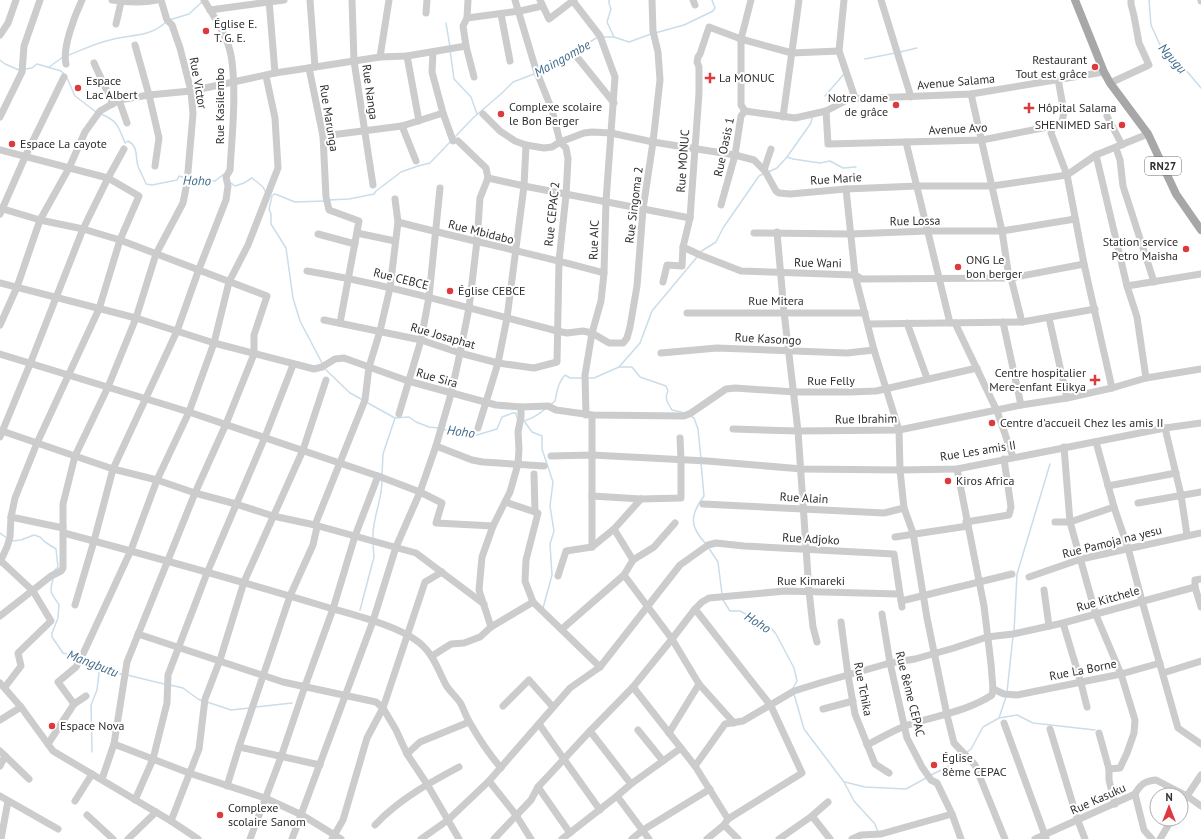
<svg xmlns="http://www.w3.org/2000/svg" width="1201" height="839" font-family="'PT Sans',sans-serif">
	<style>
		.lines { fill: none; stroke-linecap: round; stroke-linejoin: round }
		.stream { stroke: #caddea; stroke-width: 1.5 }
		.minor { stroke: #ccc; stroke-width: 7 }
		.major { stroke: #a7a7a7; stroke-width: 8 }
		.poi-dot { fill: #dd3a3e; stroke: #fff; stroke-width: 1.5 }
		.labels { text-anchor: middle; stroke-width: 4; stroke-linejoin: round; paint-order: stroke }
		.shield { fill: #fff; stroke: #6d6d6d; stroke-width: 1 }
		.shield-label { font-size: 11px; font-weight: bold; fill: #2f2f2f }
		.poi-label { font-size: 12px; fill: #2f2f2f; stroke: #fff; text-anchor: start }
		.street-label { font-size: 12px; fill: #2f2f2f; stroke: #fff }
		.water-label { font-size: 13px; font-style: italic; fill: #406c8d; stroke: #fff }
	</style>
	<rect width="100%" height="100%" fill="#fff"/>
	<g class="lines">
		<!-- stream -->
		<g class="stream">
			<path d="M609 0V3L611 9 607 22 614 37"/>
			<path d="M1149 0 1151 25 1160 45 1185 69 1201 88"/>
			<path d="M169 20 189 14 203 1"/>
			<path d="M446 23 450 47"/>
			<path d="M655 33 684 25 713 11 715 8 712 0"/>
			<path d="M604 37H614L629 42 651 34"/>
			<path d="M450 50 454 79 471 97 477 114"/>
			<path d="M900 52 917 48"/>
			<path d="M69 55C82 50 96 43 110 40 131 34 149 38 166 22"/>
			<path d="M865 59 895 53"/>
			<path d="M0 60 5 64 19 70"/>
			<path d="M49 67 63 57"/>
			<path d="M25 69 32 68 37 64 61 71 65 75"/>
			<path d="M540 72 598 37"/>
			<path d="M67 78 75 96 96 112"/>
			<path d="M825 96 844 74"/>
			<path d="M101 114C118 121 118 126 125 143L128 141C139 147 135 157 138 166 140 172 144 178 146 184L152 185 177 180 179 176 185 178"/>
			<path d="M454 138 473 118 502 93 513 82 534 74"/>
			<path d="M787 157 793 159 820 163 830 161 843 168 856 167"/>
			<path d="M768 172 777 168 787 157 811 123 812 117"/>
			<path d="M190 179 215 181 224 174"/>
			<path d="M231 183 235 186 244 183 252 178 263 187 266 193"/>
			<path d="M273 195 275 194 295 202 325 201"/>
			<path d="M272 196 269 209 271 214V224L286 248 293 298 300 321 322 363"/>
			<path d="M328 200 349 199 374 194 376 191 401 172 418 166 430 163 451 141"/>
			<path d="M700 252 716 242 723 228 759 176 763 174"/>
			<path d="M619 367 640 343 652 311 697 257"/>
			<path d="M325 369 350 393 363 400"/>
			<path d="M587 378H594L619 367H632L640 377 666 386 668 391C664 398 668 404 672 410L685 413"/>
			<path d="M366 402 395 418 409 417 416 422 429 427 439 428"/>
			<path d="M550 405 555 401C557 392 558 382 565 375L570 378H583"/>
			<path d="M690 416 694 418 698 429 701 459"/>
			<path d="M524 421C533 418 539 415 546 408"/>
			<path d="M524 421 532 432 542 436V449L553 482 550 506 554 531 550 544 552 575 543 608"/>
			<path d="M443 429 449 431H459L477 435 497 429 502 417 513 413H516L517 418 518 419"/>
			<path d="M701 463 704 496C690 515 689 526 706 544"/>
			<path d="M382 475 383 454 395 418"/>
			<path d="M0 533 7 538"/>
			<path d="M373 538C372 519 382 501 382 481"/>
			<path d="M12 541 21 540 34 535 40 537 45 542 56 549 58 567 54 571"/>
			<path d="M708 547 718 562 722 594"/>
			<path d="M53 579C49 594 51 592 59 605L58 618 52 633V637L63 653 79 657"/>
			<path d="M723 600 730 611H740L770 627 776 634 794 668 797 681 793 688"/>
			<path d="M360 610 374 557 373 544"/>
			<path d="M1014 632 1017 574 1050 464"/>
			<path d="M82 658 93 661 123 675"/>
			<path d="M127 675 164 684"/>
			<path d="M170 685 183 688 198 699 202 701"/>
			<path d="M1007 692 1013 636"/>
			<path d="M794 694 804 729 844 782 854 801 875 824 878 832"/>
			<path d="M207 702 231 710 250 708"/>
			<path d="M256 707 292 703"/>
			<path d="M999 718 1006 697"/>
			<path d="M92 752 91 705 97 690 100 665"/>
			<path d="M966 753 971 749 983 727 999 718 1017 715 1033 723 1095 730"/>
			<path d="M931 775 947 767 963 755"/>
			<path d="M845 782 865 787 906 789 926 778"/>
		</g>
		<!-- minor -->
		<g class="minor">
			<path d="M112 0C126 2 143 3 157 0"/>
			<path d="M269 0 275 73"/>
			<path d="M310 0 315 67"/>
			<path d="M352 0 354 61 373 185"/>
			<path d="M468 0 467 18 463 26 466 46 474 77"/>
			<path d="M540 0 549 19 574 0"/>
			<path d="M693 0 695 5"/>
			<path d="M844 0 839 51 855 98"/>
			<path d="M881 0 911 97"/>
			<path d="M1201 0V1"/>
			<path d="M573 1 600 36 615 77 606 201 604 273 601 301 592 333 585 375 586 415"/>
			<path d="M210 10 284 0"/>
			<path d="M426 13 427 0"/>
			<path d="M501 14 510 61"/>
			<path d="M467 18 520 11 542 6"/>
			<path d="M116 24 121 2"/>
			<path d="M0 35 8 23 16 0"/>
			<path d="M135 45 149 95 159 138 155 166"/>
			<path d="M433 52 432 72 443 113 453 141"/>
			<path d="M407 56 419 121"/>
			<path d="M380 57 389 0"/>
			<path d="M577 57 614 103"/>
			<path d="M94 63 113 104"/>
			<path d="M66 64C62 48 75 15 82 0"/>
			<path d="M309 68 323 136 326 197 329 210 359 221 340 323"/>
			<path d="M1110 83 1149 65 1139 43 1134 16 1131 4V0"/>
			<path d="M971 94 1002 231 1008 271 1011 278 1022 322"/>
			<path d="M119 100 127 123"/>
			<path d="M745 111 795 118 826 111 849 99 971 94 1104 72"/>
			<path d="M826 111 828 144 982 140 1053 126 1062 122 1064 112 1058 79"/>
			<path d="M483 114 500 131 515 141 526 145 544 148 552 147 560 142 584 133 592 132 611 133 653 142 735 155 754 160 765 171 776 191 779 193 790 194 846 189 917 186H992L1067 175 1096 155 1148 134"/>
			<path d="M1107 116 1122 145"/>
			<path d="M0 117 22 72 24 46 40 0"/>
			<path d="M783 117 799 0"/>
			<path d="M402 126 416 161"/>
			<path d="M1053 126 1051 133 1067 175 1084 264 1112 388"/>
			<path d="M323 136 402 126 443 113"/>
			<path d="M458 141 486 168 488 178"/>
			<path d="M906 142 950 323"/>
			<path d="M1116 148 1120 160 1123 186 1154 282"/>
			<path d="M0 150 108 178 139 196 120 240 99 309 37 443 15 498 11 517 10 537 7 547 0 562"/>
			<path d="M1096 155 1127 286 1137 317 1146 378"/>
			<path d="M764 170 771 149"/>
			<path d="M488 178 524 186 690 218"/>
			<path d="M846 189 855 275 874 350 899 430 900 470 904 508 913 533 927 618 947 715 954 743 975 765 1005 839"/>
			<path d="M721 205 735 155 741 116 745 111 741 105V39L751 0"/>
			<path d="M0 208 40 220 83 229 120 240 267 296 254 335V354L226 424 195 493 127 662 114 744 102 779"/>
			<path d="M0 214 25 157 64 77"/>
			<path d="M398 222C466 240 536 254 604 273"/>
			<path d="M777 232 784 312 798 431 809 591 813 627 817 642"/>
			<path d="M357 233 395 241"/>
			<path d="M754 233 851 234 927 231H1002L1075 219"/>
			<path d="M318 234 355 244"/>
			<path d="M683 247 700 255 741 271 855 275 862 279 1011 278 1084 264"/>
			<path d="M307 271C392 285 474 310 557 331L567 333 583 331 592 333 609 343H623L627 338 630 327 637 286 643 209 653 142 660 80 658 52 653 31 652 0"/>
			<path d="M663 282 667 265 682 266 683 247 690 218 699 93V67L697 62 698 57 700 54 709 27 741 39 792 53 839 51"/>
			<path d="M0 283 136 318 214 343 314 369 322 367 335 359 344 358 408 381 496 405 521 407 548 406 556 410 592 415 684 416 691 413 726 389 735 388 795 392H850L876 391 977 368"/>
			<path d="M1127 286 1201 274"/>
			<path d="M687 313H865"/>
			<path d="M1049 318 1067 398"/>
			<path d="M324 320 421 340 460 353 498 363 534 368 557 362 559 261 566 195 568 159 566 148 560 142 552 110 536 70 515 0"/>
			<path d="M1003 322 1021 405"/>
			<path d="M907 323 927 378"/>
			<path d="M955 323 997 411 1013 457"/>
			<path d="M868 324 1022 322 1095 309"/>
			<path d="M0 325 17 287 40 220 69 168 85 132 100 111 119 100 149 95 191 91 275 73 315 67 380 57 407 56 466 46"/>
			<path d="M661 353 717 348 847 353 874 350"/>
			<path d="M0 354 189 412 378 476 420 492 442 503 436 523 493 526"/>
			<path d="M399 414 421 340 429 297 440 188"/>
			<path d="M592 415V547"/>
			<path d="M478 428 498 363 507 318 524 186 526 145"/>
			<path d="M1165 428 1181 495 1187 535"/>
			<path d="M733 429 798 431 899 430 1021 405 1067 398 1112 388 1146 378 1201 369"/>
			<path d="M2 431 113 469 157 480 195 493 236 504 273 516 315 525 416 553 484 604"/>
			<path d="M0 437 30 364 83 229 108 178 124 149"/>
			<path d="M1096 442 1114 507 1128 548 1142 601 1178 728 1201 744"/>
			<path d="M436 446 472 460 483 462 544 466"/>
			<path d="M1064 447 1070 522 1096 615 1121 674 1135 720 1134 733 1127 753 1120 768 1109 769"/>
			<path d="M551 456 592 455 707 461 802 469 900 470 957 469 1165 428 1201 423"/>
			<path d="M534 474 535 512"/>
			<path d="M1108 486 1176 473"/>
			<path d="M592 496 641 499 681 498V460L680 438"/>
			<path d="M505 502 538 513 526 560 525 581 533 602 600 667"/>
			<path d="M1138 503 1201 492"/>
			<path d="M703 504 884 513 904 508"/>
			<path d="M11 517 63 528"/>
			<path d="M966 522 1009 515 1011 507 1004 459"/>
			<path d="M1055 522H1070L1114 507"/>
			<path d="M675 523 654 547 633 560 624 575 672 639 699 684 734 723"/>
			<path d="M315 525 365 400 369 367 380 331 390 288 398 222 395 199"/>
			<path d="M614 529 633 560"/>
			<path d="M64 533C150 556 237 580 323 606 350 614 403 626 423 646 434 656 439 672 446 685 450 692 457 697 461 704 464 710 466 717 470 723 479 739 489 754 501 768"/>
			<path d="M895 537 968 526"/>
			<path d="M1 561 33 591 51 621 18 653 21 666 5 687"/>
			<path d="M558 576 566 551 592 547 614 529 641 499"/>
			<path d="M1029 577 1081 559 1201 533"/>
			<path d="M1195 587 1201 607"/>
			<path d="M1044 590 1049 626"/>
			<path d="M901 601 1012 574"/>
			<path d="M75 605 94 541 113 469 177 331 199 269 226 200 228 186 226 177 230 170C232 135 237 90 231 55 227 35 214 17 204 0"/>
			<path d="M695 609 771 706 802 773 728 819 724 825 707 839"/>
			<path d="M882 614 890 663 907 738 922 767 931 780 937 783 952 814"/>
			<path d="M0 616 51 576 61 571 63 568V504L75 456 108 387 136 318 156 254 183 203 187 183 193 114 191 91 180 48 172 25 167 20 161 0"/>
			<path d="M841 622 848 675 855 714 875 764 889 773"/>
			<path d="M1063 623 1081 683 1087 707"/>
			<path d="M491 627 479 590 482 557 493 526 510 492 518 464 519 449 518 432 521 417V407"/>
			<path d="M562 629 624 575"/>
			<path d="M138 634 283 682 376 702 383 708 396 730 407 754 427 784 459 839"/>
			<path d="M432 656 451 644 464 643 480 637 491 627 533 602"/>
			<path d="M1163 673 1201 661"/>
			<path d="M0 683 21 707 53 751 171 821 198 839"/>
			<path d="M633 687 695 766 728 819"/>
			<path d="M993 689 1004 694 1017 695 1121 674 1160 663"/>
			<path d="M74 704 58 682 76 667 83 654 131 550 157 480 189 412 214 343 229 282 248 245 278 168 275 118 266 76"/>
			<path d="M503 706 529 680 553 707"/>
			<path d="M823 709 853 701"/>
			<path d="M0 720 21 707"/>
			<path d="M1004 723 1046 838"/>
			<path d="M539 724 600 810"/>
			<path d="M1050 729 1078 821 1085 839"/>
			<path d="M638 730 663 761"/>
			<path d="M590 731 631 784"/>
			<path d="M669 733 699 684"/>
			<path d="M1099 733 1109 769V780L1115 804"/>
			<path d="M48 744 74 704 86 696"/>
			<path d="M114 744 189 773 265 798 302 815 341 839"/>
			<path d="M867 745C879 739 892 731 905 726 934 716 966 712 992 695L993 689 991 664 984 606 957 469"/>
			<path d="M239 747 320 765"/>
			<path d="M0 751 29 779"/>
			<path d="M407 754 420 742 469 722"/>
			<path d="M0 766 5 756"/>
			<path d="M695 766 725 724 743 721 794 691 823 682 890 663 915 659 954 648 987 637 1013 634 1063 623 1195 587V580L1201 579"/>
			<path d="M489 781 516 815 531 839"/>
			<path d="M227 786 239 747 290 596 313 545 317 527"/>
			<path d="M538 787 570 833"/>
			<path d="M1135 794 1144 830 1152 839"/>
			<path d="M0 796 58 829"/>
			<path d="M617 796 649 839"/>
			<path d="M135 800 153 759 167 703 168 675 207 573 265 437 293 365"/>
			<path d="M75 801 92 774"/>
			<path d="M1181 805 1201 775"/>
			<path d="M87 815 113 839"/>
			<path d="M812 816 830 839"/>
			<path d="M171 821 199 749 205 699 220 660 244 582 303 450 326 380"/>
			<path d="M375 825C398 800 429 783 459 767"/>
			<path d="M724 825 738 839"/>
			<path d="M1 839 8 801"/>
			<path d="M128 839 156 812"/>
			<path d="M250 839 281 757 305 686 333 609 355 536 378 476"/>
			<path d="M292 839 373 621 396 547 420 492 436 446 451 394 460 353 469 308 477 241 480 198 488 178"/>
			<path d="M332 839 343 820 367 738 383 708 425 582 442 572"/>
			<path d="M421 839 448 820 489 781 570 688 600 667 680 565 708 545 716 543 744 546 894 554 902 607"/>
			<path d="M494 839 531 800 538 787 590 731 633 687 672 639 695 609 702 602 709 598 785 591 899 594"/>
			<path d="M562 839 617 796 631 784 681 748"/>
			<path d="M632 839 643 830 710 789"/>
			<path d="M779 839 812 816 828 802"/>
			<path d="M852 839 861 835 881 834 952 814 961 839"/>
			<path d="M1035 839 1135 794C1140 785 1144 781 1156 780L1187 796 1201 806"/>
			<path d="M1160 839 1172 819"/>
		</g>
		<!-- major -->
		<path class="major" d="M1075 0 1104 72 1110 83 1148 134 1176 194 1201 230"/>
	</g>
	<!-- markers -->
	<g class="poi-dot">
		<circle cx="206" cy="31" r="4"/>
		<circle cx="1095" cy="67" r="4"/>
		<path d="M708 72h4v4h4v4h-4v4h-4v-4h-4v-4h4z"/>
		<circle cx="78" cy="88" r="4"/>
		<circle cx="896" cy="105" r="4"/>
		<path d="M1027 102h4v4h4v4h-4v4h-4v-4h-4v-4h4z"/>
		<circle cx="501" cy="114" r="4"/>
		<circle cx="1122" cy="125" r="4"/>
		<circle cx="12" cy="144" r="4"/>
		<circle cx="1186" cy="249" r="4"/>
		<circle cx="958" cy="267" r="4"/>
		<circle cx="450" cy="291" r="4"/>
		<path d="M1093 374h4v4h4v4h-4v4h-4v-4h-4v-4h4z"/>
		<circle cx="992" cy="423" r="4"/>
		<circle cx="948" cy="481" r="4"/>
		<circle cx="52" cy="726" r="4"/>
		<circle cx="934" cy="765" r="4"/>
		<circle cx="220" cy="815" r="4"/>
	</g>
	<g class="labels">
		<!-- shield labels -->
		<rect class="shield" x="1145" y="157" width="36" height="18" rx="3"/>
		<g class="shield-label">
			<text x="1163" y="170">RN27</text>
		</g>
		<!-- poi labels -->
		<g class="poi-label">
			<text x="214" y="28">Église E.<tspan x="214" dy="14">T. G. E.</tspan></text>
			<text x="1087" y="64" text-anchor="end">Restaurant<tspan x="1087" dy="14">Tout est grâce</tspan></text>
			<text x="719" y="82">La MONUC</text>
			<text x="86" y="85">Espace<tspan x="86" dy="14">Lac Albert</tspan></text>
			<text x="888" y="102" text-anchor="end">Notre dame<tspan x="888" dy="14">de grâce</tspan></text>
			<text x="509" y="111">Complexe scolaire<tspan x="509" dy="14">le Bon Berger</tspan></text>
			<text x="1038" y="112">Hôpital Salama</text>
			<text x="1114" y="129" text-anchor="end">SHENIMED Sarl</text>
			<text x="20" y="148">Espace La cayote</text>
			<text x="1178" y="246" text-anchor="end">Station service<tspan x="1178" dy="14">Petro Maisha</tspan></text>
			<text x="966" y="264">ONG Le<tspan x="966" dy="14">bon berger</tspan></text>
			<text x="458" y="295">Église CEBCE</text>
			<text x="1086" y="377" text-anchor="end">Centre hospitalier<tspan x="1086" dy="14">Mere-enfant Elikya</tspan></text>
			<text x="1000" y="427">Centre d'accueil Chez les amis II</text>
			<text x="956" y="485">Kiros Africa</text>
			<text x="60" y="730">Espace Nova</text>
			<text x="942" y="762">Église<tspan x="942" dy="14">8ème CEPAC</tspan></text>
			<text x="228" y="812">Complexe<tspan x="228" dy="14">scolaire Sanom</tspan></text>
		</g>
		<!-- street labels -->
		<g class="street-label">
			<text transform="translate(956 82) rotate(-5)" y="4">Avenue Salama</text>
			<text transform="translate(198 83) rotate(80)" y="4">Rue Victor</text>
			<text transform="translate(370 92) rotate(82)" y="4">Rue Nanga</text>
			<text transform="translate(220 106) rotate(-90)" y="4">Rue Kasilembo</text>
			<text transform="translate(329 118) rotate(81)" y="4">Rue Marunga</text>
			<text transform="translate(958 129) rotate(-3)" y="4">Avenue Avo</text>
			<text transform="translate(724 147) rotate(-78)" y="4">Rue Oasis 1</text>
			<text transform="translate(683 161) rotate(-86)" y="4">Rue MONUC</text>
			<text transform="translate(836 179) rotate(-4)" y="4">Rue Marie</text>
			<text transform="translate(634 205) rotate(-83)" y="4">Rue Singoma 2</text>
			<text transform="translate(552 214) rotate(-84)" y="4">Rue CEPAC 2</text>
			<text transform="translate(915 221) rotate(-1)" y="4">Rue Lossa</text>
			<text transform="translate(481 232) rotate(14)" y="4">Rue Mbidabo</text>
			<text transform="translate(594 240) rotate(-88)" y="4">Rue AIC</text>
			<text transform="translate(818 263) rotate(1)" y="4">Rue Wani</text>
			<text transform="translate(401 279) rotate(14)" y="4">Rue CEBCE</text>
			<text x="776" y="305">Rue Mitera</text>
			<text transform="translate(443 336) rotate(16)" y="4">Rue Josaphat</text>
			<text transform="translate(768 339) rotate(3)" y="4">Rue Kasongo</text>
			<text transform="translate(437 378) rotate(16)" y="4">Rue Sira</text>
			<text x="831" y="385">Rue Felly</text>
			<text transform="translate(866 419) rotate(-1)" y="4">Rue Ibrahim</text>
			<text transform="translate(978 451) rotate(-9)" y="4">Rue Les amis II</text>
			<text transform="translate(804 498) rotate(3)" y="4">Rue Alain</text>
			<text transform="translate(811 539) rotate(3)" y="4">Rue Adjoko</text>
			<text transform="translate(1112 542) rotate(-14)" y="4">Rue Pamoja na yesu</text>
			<text x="811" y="585">Rue Kimareki</text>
			<text transform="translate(1108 599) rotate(-16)" y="4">Rue Kitchele</text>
			<text transform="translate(1083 670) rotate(-11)" y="4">Rue La Borne</text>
			<text transform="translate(863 689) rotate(79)" y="4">Rue Tchika</text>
			<text transform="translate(910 694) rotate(76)" y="4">Rue 8ème CEPAC</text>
			<text transform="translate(1098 799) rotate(-24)" y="4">Rue Kasuku</text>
		</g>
		<!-- water labels -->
		<g class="water-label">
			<text transform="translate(562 58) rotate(-29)" y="5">Maingombe</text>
			<text transform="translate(1173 58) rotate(49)" y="5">Ngugu</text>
			<text transform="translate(197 180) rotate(1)" y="5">Hoho</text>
			<text transform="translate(461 431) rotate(7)" y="5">Hoho</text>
			<text transform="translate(758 622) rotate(32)" y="5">Hoho</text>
			<text transform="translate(93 663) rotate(21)" y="5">Mangbutu</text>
		</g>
	</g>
	<!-- north arrow -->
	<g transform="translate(1169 807)"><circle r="19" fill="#ffffff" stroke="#acacac"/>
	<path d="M0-3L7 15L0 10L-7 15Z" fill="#dd3a3e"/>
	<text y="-6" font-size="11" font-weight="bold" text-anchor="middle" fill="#2f2f2f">N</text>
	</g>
</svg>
